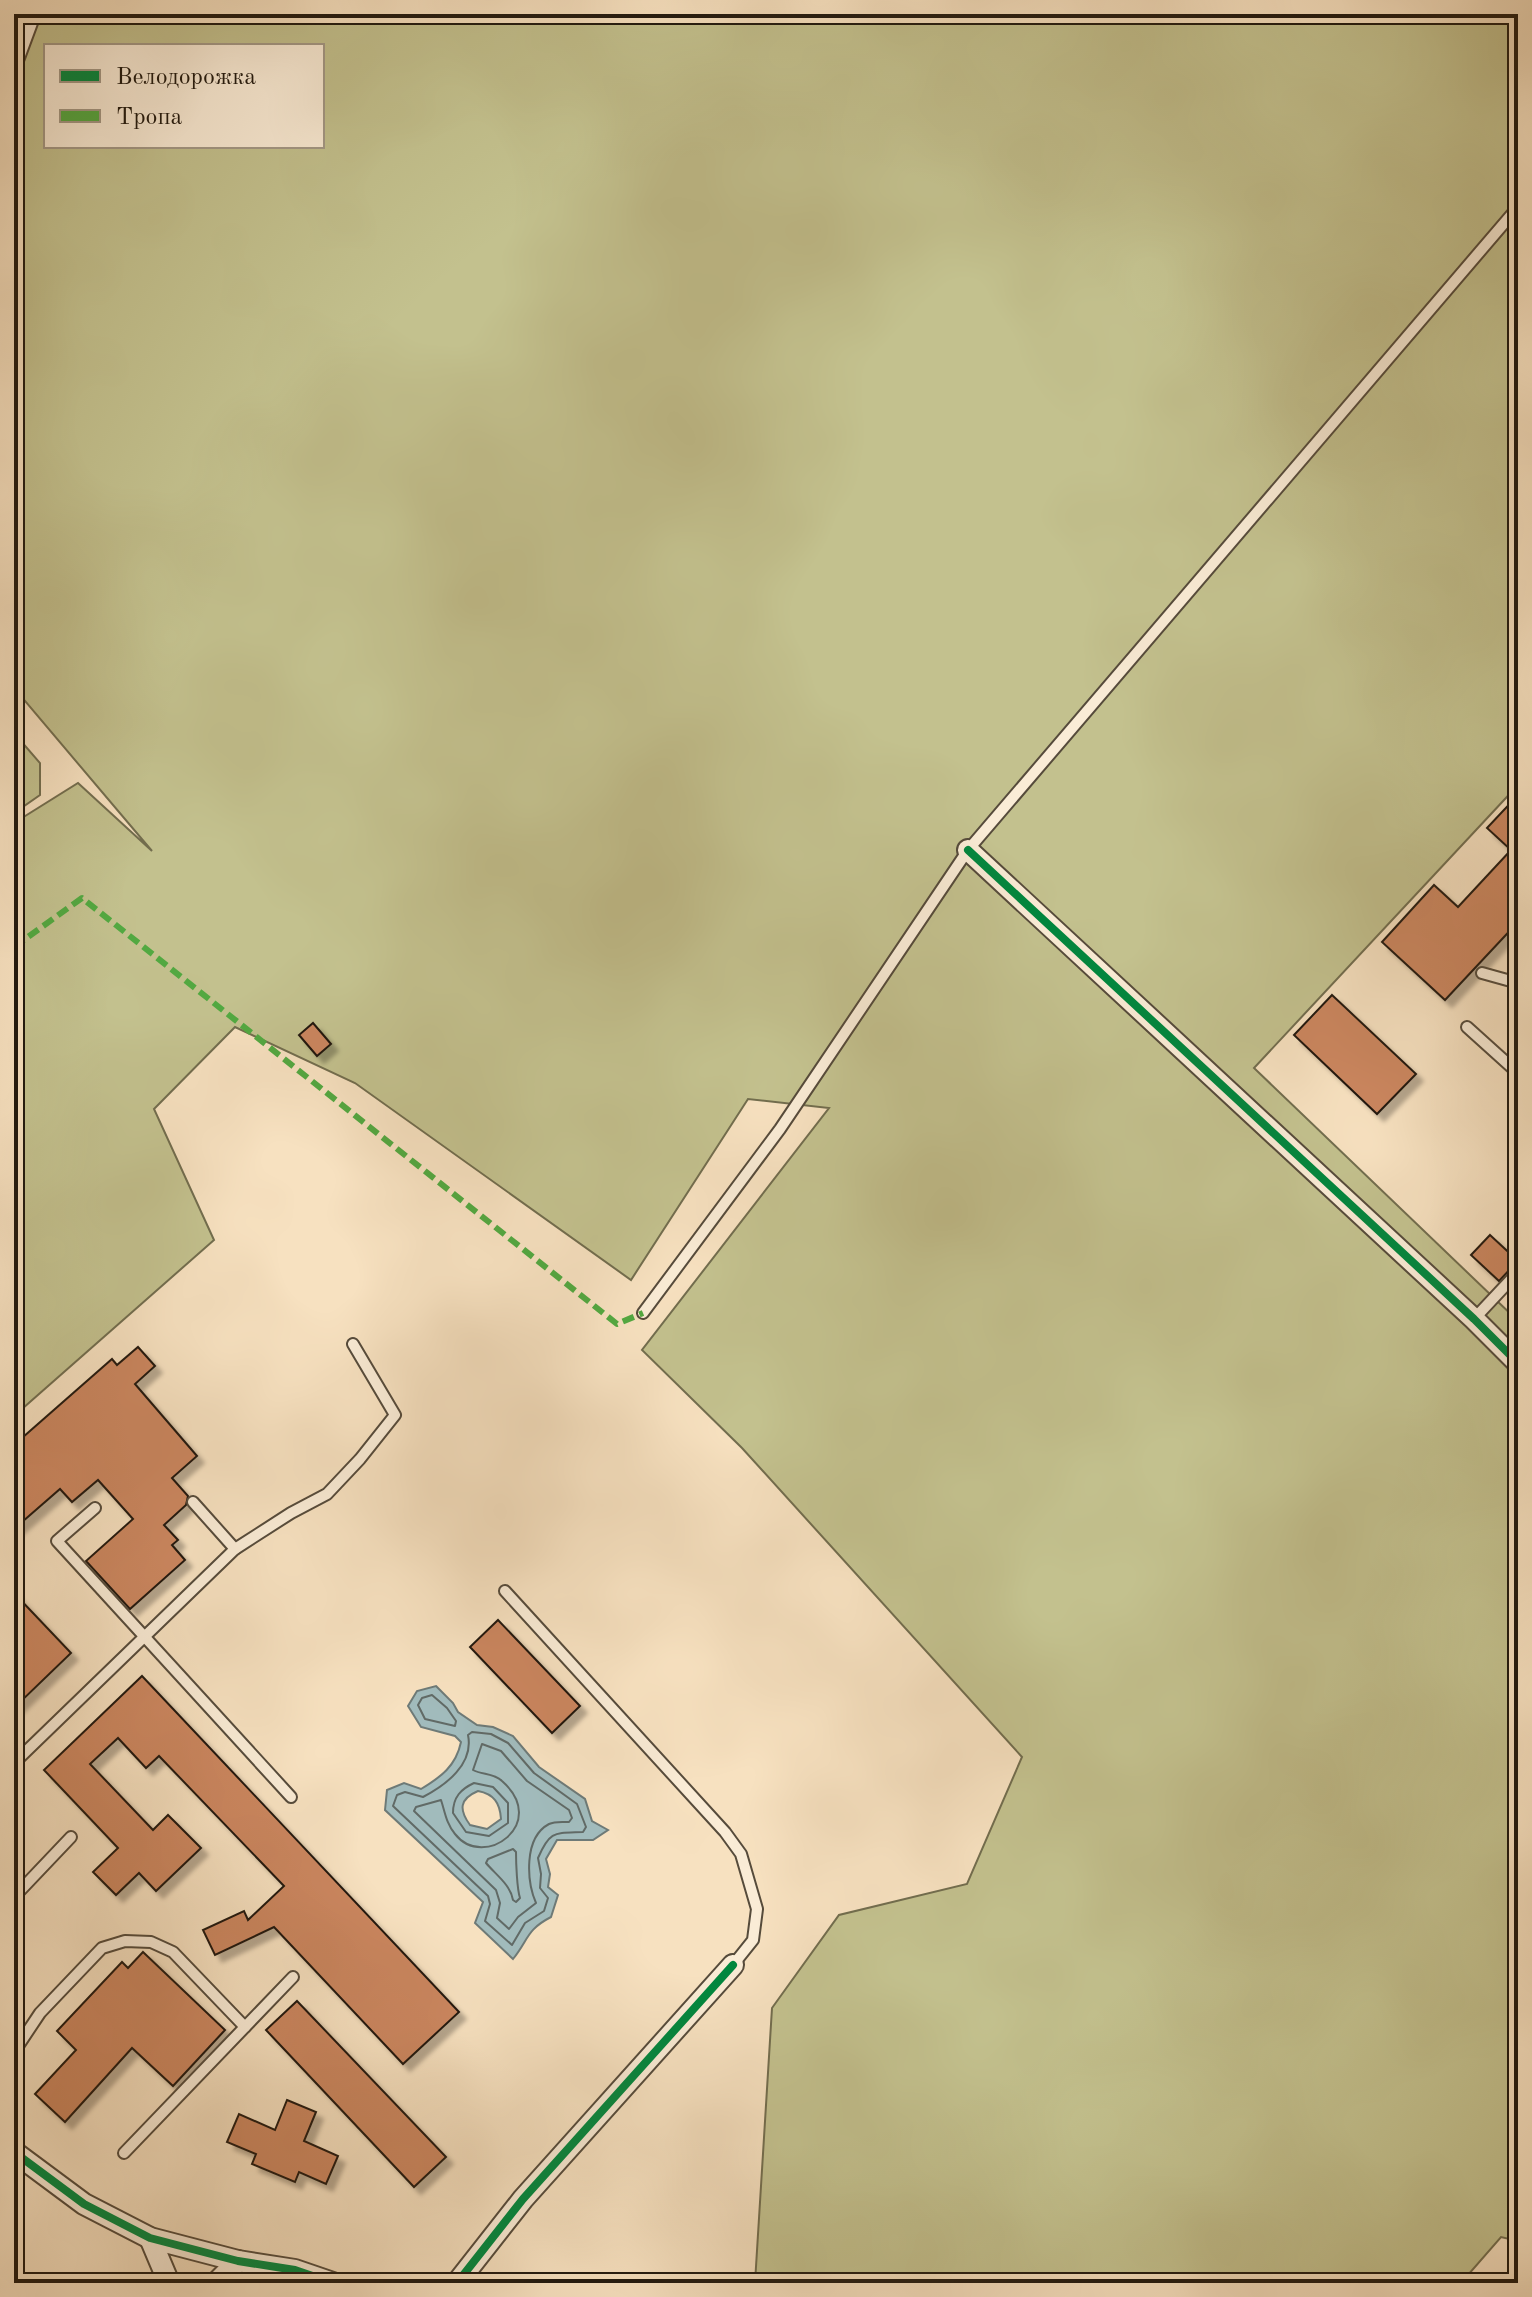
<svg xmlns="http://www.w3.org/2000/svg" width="1532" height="2297" font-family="'Old Standard TT',serif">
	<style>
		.green { fill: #c3c18e; stroke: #726d4e; stroke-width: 2; fill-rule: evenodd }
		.water { fill: #a1bbbc; stroke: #6e7a77; stroke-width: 2; fill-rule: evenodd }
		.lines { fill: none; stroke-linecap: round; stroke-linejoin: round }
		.shore { stroke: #616a66; stroke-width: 2 }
		.building { fill: #cb865f; stroke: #21190f; stroke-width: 2; filter: url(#shadow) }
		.service-casing { stroke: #564b3b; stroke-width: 14 }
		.minor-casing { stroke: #564b3b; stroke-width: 24 }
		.service { stroke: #faecd6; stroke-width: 10 }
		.minor { stroke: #faecd6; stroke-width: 20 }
		.quiet { stroke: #52a941; stroke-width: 6; stroke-dasharray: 12 6; stroke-linecap: butt }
		.cycleway-casing { stroke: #faecd6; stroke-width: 13 }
		.cycleway { stroke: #00873e; stroke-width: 8 }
	</style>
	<defs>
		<filter id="shadow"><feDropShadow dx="7" dy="7" stdDeviation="2" flood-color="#0004"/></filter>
	</defs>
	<rect width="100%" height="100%" fill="#f7e1c0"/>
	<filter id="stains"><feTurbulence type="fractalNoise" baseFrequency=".0025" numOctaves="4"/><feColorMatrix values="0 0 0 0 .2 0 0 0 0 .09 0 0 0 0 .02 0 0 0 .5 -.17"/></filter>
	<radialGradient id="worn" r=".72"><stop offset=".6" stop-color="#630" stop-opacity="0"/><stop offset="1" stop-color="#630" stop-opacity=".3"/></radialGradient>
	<!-- green -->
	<g class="green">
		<path d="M14 14H1518V785L1254 1068 1518 1321V2241L1501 2237 1461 2283H755L772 2008 839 1915 967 1884 1022 1757 742 1448 642 1350 829 1108 748 1099 631 1280 355 1083 235 1027 154 1109 214 1240 14 1416V823L78 783 152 851 14 688ZM46 46H322V146H46Z"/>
		<path d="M14 733 40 763V795L14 813Z"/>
	</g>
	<!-- water -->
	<path class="water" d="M436 1686 453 1703 458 1712 477 1725 493 1727 513 1736 539 1767 585 1799 592 1821 608 1830 593 1840H557L546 1859 550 1874 548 1887 558 1895 551 1917C526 1930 529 1939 513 1959L475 1923 483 1902 385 1810 387 1790 404 1783 421 1789C441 1777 456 1766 461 1742L455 1736 421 1727 408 1706 417 1691ZM478 1791C494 1794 500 1803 501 1819L487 1829 470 1825C459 1810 459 1799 478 1791Z"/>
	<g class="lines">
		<!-- shore -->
		<g class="shore">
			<path d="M432 1695 447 1708 456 1721 455 1726 425 1719 418 1705 422 1698Z"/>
			<path d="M472 1732 491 1734 508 1743 534 1773 577 1804 586 1827 583 1832C555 1833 550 1830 538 1858L541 1874 540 1888 548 1898 544 1911 525 1923 512 1945 485 1921 490 1904 488 1896 393 1806 397 1795 405 1792 423 1797C446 1785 474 1764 468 1735Z"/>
			<path d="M482 1744 501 1751 527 1781 569 1810 572 1818 569 1822C562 1822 555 1821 549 1824 523 1838 527 1882 536 1903L518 1917 509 1929 497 1918 500 1903 496 1890 414 1811 416 1807 441 1800C445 1812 446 1823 455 1834 484 1871 550 1823 502 1781 494 1773 482 1775 473 1770Z"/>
			<path d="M474 1783 493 1787 508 1803V1823L489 1836 466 1832 453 1813C453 1797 461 1789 474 1783Z"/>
			<path d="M513 1849 516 1852C516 1863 517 1889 520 1898L516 1902 513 1900C510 1884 496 1875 486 1863L488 1859Z"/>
		</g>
	</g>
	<!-- building -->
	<g class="building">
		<path d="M1518 795V922L1445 1000 1382 942 1434 885 1458 907 1511 850 1487 828Z"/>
		<path d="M1332 995 1416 1074 1377 1114 1294 1035Z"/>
		<path d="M313 1023 331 1044 317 1056 299 1035Z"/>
		<path d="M1490 1235 1518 1261V1264L1512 1267 1499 1281 1471 1255Z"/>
		<path d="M138 1347 155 1366 135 1384 197 1456 172 1478 188 1496 186 1505 164 1525 178 1540 172 1545 185 1560 130 1609 86 1561 133 1519 98 1480 72 1502 60 1489 14 1529V1445L112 1359 117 1365Z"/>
		<path d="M14 1593 71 1653 14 1708Z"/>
		<path d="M498 1620 580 1706 552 1733 470 1647Z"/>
		<path d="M142 1676 459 2012 403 2064 274 1927 215 1955 203 1930 244 1911 248 1920 284 1886 159 1756 146 1768 118 1738 90 1764 153 1830 168 1815 201 1848 156 1891 139 1873 116 1895 93 1872 118 1848 44 1770Z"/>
		<path d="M143 1952 225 2030 173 2086 132 2048 65 2122 35 2094 76 2050 57 2031 122 1962 128 1968Z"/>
		<path d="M297 2001 446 2157 414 2187 266 2030Z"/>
		<path d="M287 2100 316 2112 304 2141 338 2156 326 2184 299 2172 295 2182 252 2164 256 2154 227 2142 239 2114 275 2130Z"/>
	</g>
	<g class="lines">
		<defs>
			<g id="service">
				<path d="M1482 973 1518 983"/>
				<path d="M1467 1027 1518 1073"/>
				<path d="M643 1313 780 1129 968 850 1518 207"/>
				<path d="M1474 1319 1518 1272"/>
				<path d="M193 1502 235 1549"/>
				<path d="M95 1508 57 1541 291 1797"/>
				<path d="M505 1591 725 1832 741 1854 757 1909 753 1940 733 1965"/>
				<path d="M14 1763 235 1549 291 1513 327 1494 360 1459 395 1415 353 1344"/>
				<path d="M14 1897 71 1837"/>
				<path d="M14 2052 40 2013 102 1948 125 1941 151 1942 173 1952 245 2027"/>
				<path d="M124 2153 293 1977"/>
			</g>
			<g id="minor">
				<path d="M14 57 30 14"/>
				<path d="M968 850 1474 1319 1518 1363"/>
				<path d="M14 2152 84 2204 150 2238 238 2261 295 2270 333 2283"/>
				<path d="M150 2238 169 2283"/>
				<path d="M216 2283 238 2261"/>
				<path d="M457 2283 523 2199 733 1965"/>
			</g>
		</defs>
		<!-- service casing -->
		<use href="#service" class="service-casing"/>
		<!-- minor casing -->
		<use href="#minor" class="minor-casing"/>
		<!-- service -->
		<use href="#service" class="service"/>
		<!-- minor -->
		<use href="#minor" class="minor"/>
		<!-- quiet -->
		<path class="quiet" d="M14 947 82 898 617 1324 643 1313"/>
		<defs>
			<g id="cycleway">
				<path d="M968 850 1474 1319 1518 1363"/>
				<path d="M14 2152 84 2204 150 2238 238 2261 295 2270 333 2283"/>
				<path d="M457 2283 523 2199 733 1965"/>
			</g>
		</defs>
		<!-- cycleway casing -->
		<use href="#cycleway" class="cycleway-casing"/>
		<!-- cycleway -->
		<use href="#cycleway" class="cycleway"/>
	</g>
	<!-- margin -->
	<rect width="1532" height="2297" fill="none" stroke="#f7e1c0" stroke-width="48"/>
	<rect x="16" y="16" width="1500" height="2265" fill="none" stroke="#21190f" stroke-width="4"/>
	<rect x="24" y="24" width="1484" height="2249" fill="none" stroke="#21190f" stroke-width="2"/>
	<!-- legend -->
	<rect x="44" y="44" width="280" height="104" fill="#faecd6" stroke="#a39886" stroke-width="2"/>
	<rect x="60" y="70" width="40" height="12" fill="#00873e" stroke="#a39886" stroke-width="2"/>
	<text x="116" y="84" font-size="24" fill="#21190f">Велодорожка</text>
	<rect x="60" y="110" width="40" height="12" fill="#52a941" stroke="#a39886" stroke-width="2"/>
	<text x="116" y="124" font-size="24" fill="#21190f">Тропа</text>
	<rect width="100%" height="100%" filter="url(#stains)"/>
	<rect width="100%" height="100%" fill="url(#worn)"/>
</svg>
